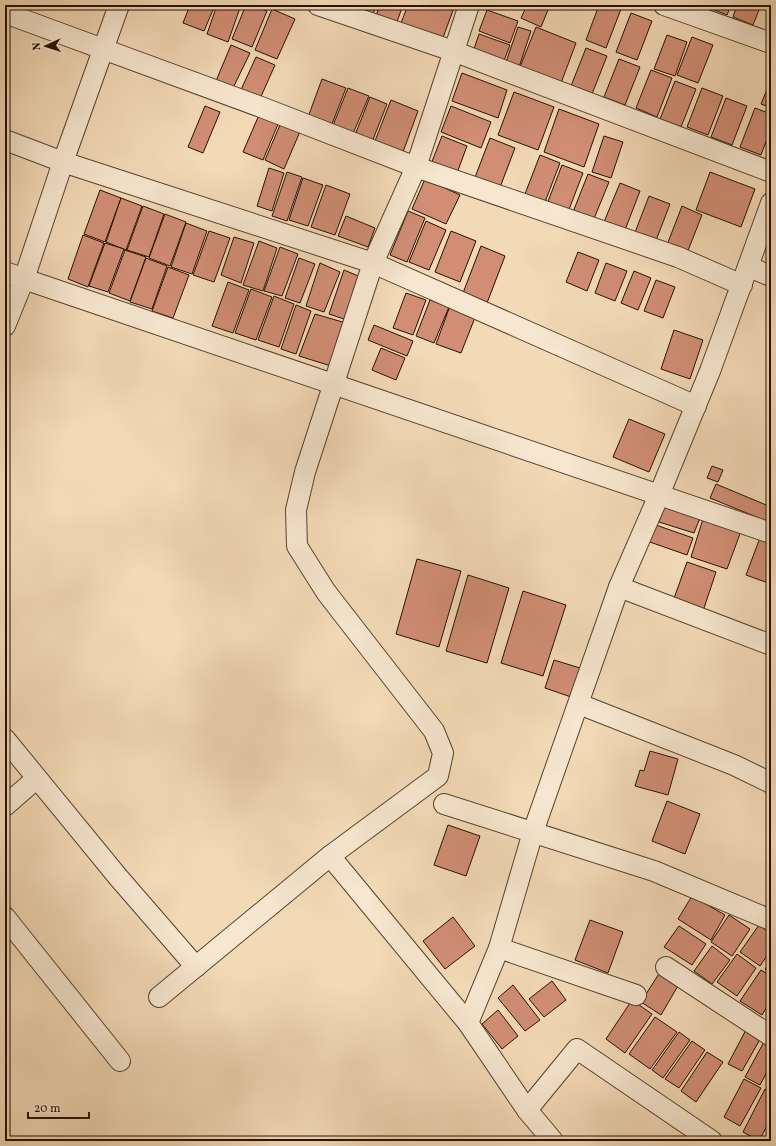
<svg xmlns="http://www.w3.org/2000/svg" width="776" height="1146" font-family="Vollkorn,serif">
	<style>
		.building { fill: #d18e75; stroke: #251000 }
		.lines { fill: none; stroke-linecap: round; stroke-linejoin: round }
		.minor-casing { stroke: #58422e; stroke-width: 22 }
		.minor { stroke: #f7e7d0; stroke-width: 20 }
	</style>
	<rect width="100%" height="100%" fill="#f3dab7"/>
	<filter id="stains"><feTurbulence type="fractalNoise" baseFrequency=".005" numOctaves="4"/><feColorMatrix values="0 0 0 0 .2 0 0 0 0 .09 0 0 0 0 .02 0 0 0 .5 -.17"/></filter>
	<radialGradient id="worn" r=".72"><stop offset=".6" stop-color="#630" stop-opacity="0"/><stop offset="1" stop-color="#630" stop-opacity=".3"/></radialGradient>
	<!-- building -->
	<g class="building">
		<path d="M190 5H215L204 31 183 23Z"/>
		<path d="M217 5H241L228 42 207 34Z"/>
		<path d="M246 5H253L267 11 252 47 232 39Z"/>
		<path d="M350 5H377L371 18 348 8Z"/>
		<path d="M380 5H403L394 30 373 23Z"/>
		<path d="M408 5H455L441 43 399 28Z"/>
		<path d="M527 5H550L541 27 521 18Z"/>
		<path d="M599 5H610L621 9 606 48 586 40Z"/>
		<path d="M707 5H731L727 15 707 7Z"/>
		<path d="M737 5H761L753 25 733 17Z"/>
		<path d="M272 9 295 19 277 59 255 50Z"/>
		<path d="M487 10 518 21 510 43 479 31Z"/>
		<path d="M631 13 652 21 637 60 616 52Z"/>
		<path d="M518 27 531 31 518 70 505 65Z"/>
		<path d="M536 27 576 43 561 83 520 67Z"/>
		<path d="M479 34 510 45 502 66 472 55Z"/>
		<path d="M667 35 687 42 675 76 654 69Z"/>
		<path d="M692 37 713 45 698 83 677 75Z"/>
		<path d="M231 45 250 53 233 88 216 81Z"/>
		<path d="M586 48 607 56 592 94 571 86Z"/>
		<path d="M256 57 275 65 259 101 240 92Z"/>
		<path d="M619 59 640 67 625 105 604 97Z"/>
		<path d="M651 70 672 78 657 117 636 108Z"/>
		<path d="M462 73 507 90 498 118 452 101Z"/>
		<path d="M322 79 346 88 330 129 307 120Z"/>
		<path d="M771 80V108L761 104Z"/>
		<path d="M675 81 696 89 681 127 660 119Z"/>
		<path d="M348 88 369 96 352 136 332 128Z"/>
		<path d="M702 88 723 96 708 135 687 127Z"/>
		<path d="M514 92 554 107 538 150 498 135Z"/>
		<path d="M370 97 387 104 372 142 355 135Z"/>
		<path d="M726 98 747 106 732 145 711 137Z"/>
		<path d="M391 100 418 111 403 152 375 141Z"/>
		<path d="M205 106 220 112 203 153 188 147Z"/>
		<path d="M451 106 491 122 481 148 441 132Z"/>
		<path d="M262 108 281 117 263 160 243 152Z"/>
		<path d="M755 108 771 114V128L761 155 740 147Z"/>
		<path d="M559 109 599 124 584 167 544 152Z"/>
		<path d="M283 118 302 127 284 169 265 160Z"/>
		<path d="M442 136 467 146 457 173 431 164Z"/>
		<path d="M604 136 623 142 611 178 592 172Z"/>
		<path d="M490 138 515 148 499 190 474 180Z"/>
		<path d="M540 155 560 163 545 202 525 194Z"/>
		<path d="M562 165 583 173 568 212 547 204Z"/>
		<path d="M269 168 284 173 272 211 257 206Z"/>
		<path d="M287 172 302 177 287 221 272 216Z"/>
		<path d="M710 172 755 189 741 227 696 210Z"/>
		<path d="M588 174 609 182 593 221 573 212Z"/>
		<path d="M303 178 323 185 308 226 289 220Z"/>
		<path d="M425 179 460 195 446 224 412 209Z"/>
		<path d="M620 183 640 191 625 230 604 222Z"/>
		<path d="M326 185 350 194 335 235 311 227Z"/>
		<path d="M100 190 121 198 105 242 84 234Z"/>
		<path d="M649 196 670 204 655 243 634 235Z"/>
		<path d="M121 198 142 206 126 250 106 242Z"/>
		<path d="M143 206 164 214 149 257 127 250Z"/>
		<path d="M682 206 702 215 687 253 667 245Z"/>
		<path d="M408 211 425 218 407 262 390 255Z"/>
		<path d="M165 214 186 222 170 266 149 258Z"/>
		<path d="M346 216 375 228 368 247 338 236Z"/>
		<path d="M426 221 446 230 429 270 409 262Z"/>
		<path d="M186 223 207 231 192 274 171 267Z"/>
		<path d="M209 231 230 238 214 282 193 275Z"/>
		<path d="M451 231 476 241 460 282 435 272Z"/>
		<path d="M83 235 104 243 88 287 68 279Z"/>
		<path d="M234 237 254 243 241 283 221 275Z"/>
		<path d="M259 241 277 248 263 291 243 285Z"/>
		<path d="M105 243 124 249 108 292 89 286Z"/>
		<path d="M481 246 505 256 487 303 463 293Z"/>
		<path d="M280 247 298 254 282 296 264 291Z"/>
		<path d="M125 250 146 257 130 301 109 293Z"/>
		<path d="M578 252 599 260 587 291 566 282Z"/>
		<path d="M146 258 167 266 152 309 130 302Z"/>
		<path d="M299 258 315 264 300 303 285 298Z"/>
		<path d="M320 263 340 272 324 312 306 306Z"/>
		<path d="M606 263 627 271 615 301 595 293Z"/>
		<path d="M168 267 189 275 173 318 152 311Z"/>
		<path d="M344 270 363 278 347 320 329 314Z"/>
		<path d="M634 271 651 278 638 310 621 303Z"/>
		<path d="M656 280 675 287 663 318 644 311Z"/>
		<path d="M228 282 249 290 233 333 212 326Z"/>
		<path d="M251 289 272 297 256 340 235 333Z"/>
		<path d="M406 293 426 300 413 335 393 328Z"/>
		<path d="M274 296 294 304 279 347 258 340Z"/>
		<path d="M430 300 449 307 434 343 416 336Z"/>
		<path d="M296 305 311 311 296 354 281 349Z"/>
		<path d="M450 306 476 315 461 353 436 344Z"/>
		<path d="M315 314 346 323 331 366 299 356Z"/>
		<path d="M374 325 413 341 407 356 368 340Z"/>
		<path d="M674 330 703 340 690 379 661 369Z"/>
		<path d="M381 348 405 358 396 380 372 370Z"/>
		<path d="M629 419 665 434 649 472 613 457Z"/>
		<path d="M712 466 723 470 718 482 707 478Z"/>
		<path d="M716 484 771 507V523L710 498Z"/>
		<path d="M771 488V499L767 498Z"/>
		<path d="M666 501 702 513 694 533 659 522Z"/>
		<path d="M703 519 741 531 727 569 691 557Z"/>
		<path d="M653 524 693 538 687 555 647 541Z"/>
		<path d="M761 535 771 539V584L746 575Z"/>
		<path d="M417 559 461 571 439 647 396 634Z"/>
		<path d="M687 562 716 572 702 614 672 604Z"/>
		<path d="M468 575 509 588 487 663 446 651Z"/>
		<path d="M523 591 566 605 543 676 501 663Z"/>
		<path d="M554 660 580 668 571 697 545 688Z"/>
		<path d="M650 751 678 759 668 795 635 786 640 770 644 771Z"/>
		<path d="M667 801 700 814 685 854 652 841Z"/>
		<path d="M448 825 480 836 466 876 434 865Z"/>
		<path d="M692 896 725 915 711 940 678 919Z"/>
		<path d="M729 915 750 929 732 956 711 942Z"/>
		<path d="M453 917 475 946 445 969 423 941Z"/>
		<path d="M590 920 623 932 608 973 575 960Z"/>
		<path d="M759 925 771 934V950L760 966 740 952Z"/>
		<path d="M679 926 706 944 692 965 664 947Z"/>
		<path d="M712 946 730 960 712 984 694 971Z"/>
		<path d="M737 954 756 968 737 996 717 982Z"/>
		<path d="M771 961V973L765 969Z"/>
		<path d="M761 970 771 976V1000L762 1015 740 1001Z"/>
		<path d="M660 972 679 984 661 1015 641 1002Z"/>
		<path d="M552 981 566 1000 544 1017 529 999Z"/>
		<path d="M513 985 540 1020 525 1031 498 998Z"/>
		<path d="M632 1000 652 1014 625 1053 606 1039Z"/>
		<path d="M771 1008V1020L766 1016Z"/>
		<path d="M498 1010 518 1036 502 1049 482 1024Z"/>
		<path d="M655 1017 677 1032 650 1069 629 1054Z"/>
		<path d="M748 1026 763 1034 742 1071 728 1064Z"/>
		<path d="M679 1032 690 1040 663 1078 652 1070Z"/>
		<path d="M765 1040 771 1043V1064L760 1085 745 1077Z"/>
		<path d="M692 1041 705 1050 679 1088 665 1079Z"/>
		<path d="M707 1052 723 1062 696 1102 681 1091Z"/>
		<path d="M744 1079 761 1088 740 1126 724 1117Z"/>
		<path d="M771 1079V1089L767 1087Z"/>
		<path d="M765 1089 771 1092V1118L759 1141 743 1132Z"/>
		<path d="M643 1136 650 1141H640Z"/>
	</g>
	<g class="lines">
		<defs>
			<g id="minor">
				<path d="M119 5 63 162 373 263 696 406"/>
				<path d="M318 5 453 51 771 172"/>
				<path d="M664 5 771 43"/>
				<path d="M5 13 261 107 416 167 678 257 742 285"/>
				<path d="M5 140 63 162 24 279 771 533"/>
				<path d="M749 267 771 276"/>
				<path d="M5 272 24 279 5 326"/>
				<path d="M619 587 771 645"/>
				<path d="M579 704 734 765 771 783"/>
				<path d="M5 739 118 877 196 967"/>
				<path d="M444 804 654 871 771 920"/>
				<path d="M5 806 36 779"/>
				<path d="M330 856 468 1023 527 1110 553 1141"/>
				<path d="M5 917 120 1061"/>
				<path d="M499 948 636 995"/>
				<path d="M666 967 771 1036"/>
				<path d="M159 997 330 856 438 776 443 753 434 731 326 592 297 546 296 510 305 472 373 263 416 167 469 5"/>
				<path d="M468 1023 499 948 533 832 619 587 659 495 710 371 771 203"/>
				<path d="M527 1110 577 1049 712 1141"/>
			</g>
		</defs>
		<!-- minor casing -->
		<use href="#minor" class="minor-casing"/>
		<!-- minor -->
		<use href="#minor" class="minor"/>
	</g>
	<!-- margin -->
	<rect width="776" height="1146" fill="none" stroke="#f3dab7" stroke-width="20"/>
	<rect x="6" y="6" width="764" height="1134" fill="none" stroke="#251000" stroke-width="2"/>
	<rect x="10" y="10" width="756" height="1126" fill="none" stroke="#251000"/>
	<!-- north arrow -->
	<g transform="translate(46 46) rotate(267)" stroke="#f7e7d0" stroke-width="3" paint-order="stroke">
	<path d="M0-3L7 15L0 10L-7 15Z" fill="#251000"/>
	<text y="-6" font-size="11" font-weight="bold" text-anchor="middle" fill="#251000">N</text>
	</g>
	<!-- scale -->
	<path d="M28 1112v6h61v-6" fill="none" stroke="#251000" stroke-width="2"/>
	<text x="34" y="1112" font-size="12" fill="#251000" stroke="#f7e7d0" stroke-width="3" paint-order="stroke">20 m</text>
	<rect width="100%" height="100%" filter="url(#stains)"/>
	<rect width="100%" height="100%" fill="url(#worn)"/>
</svg>
